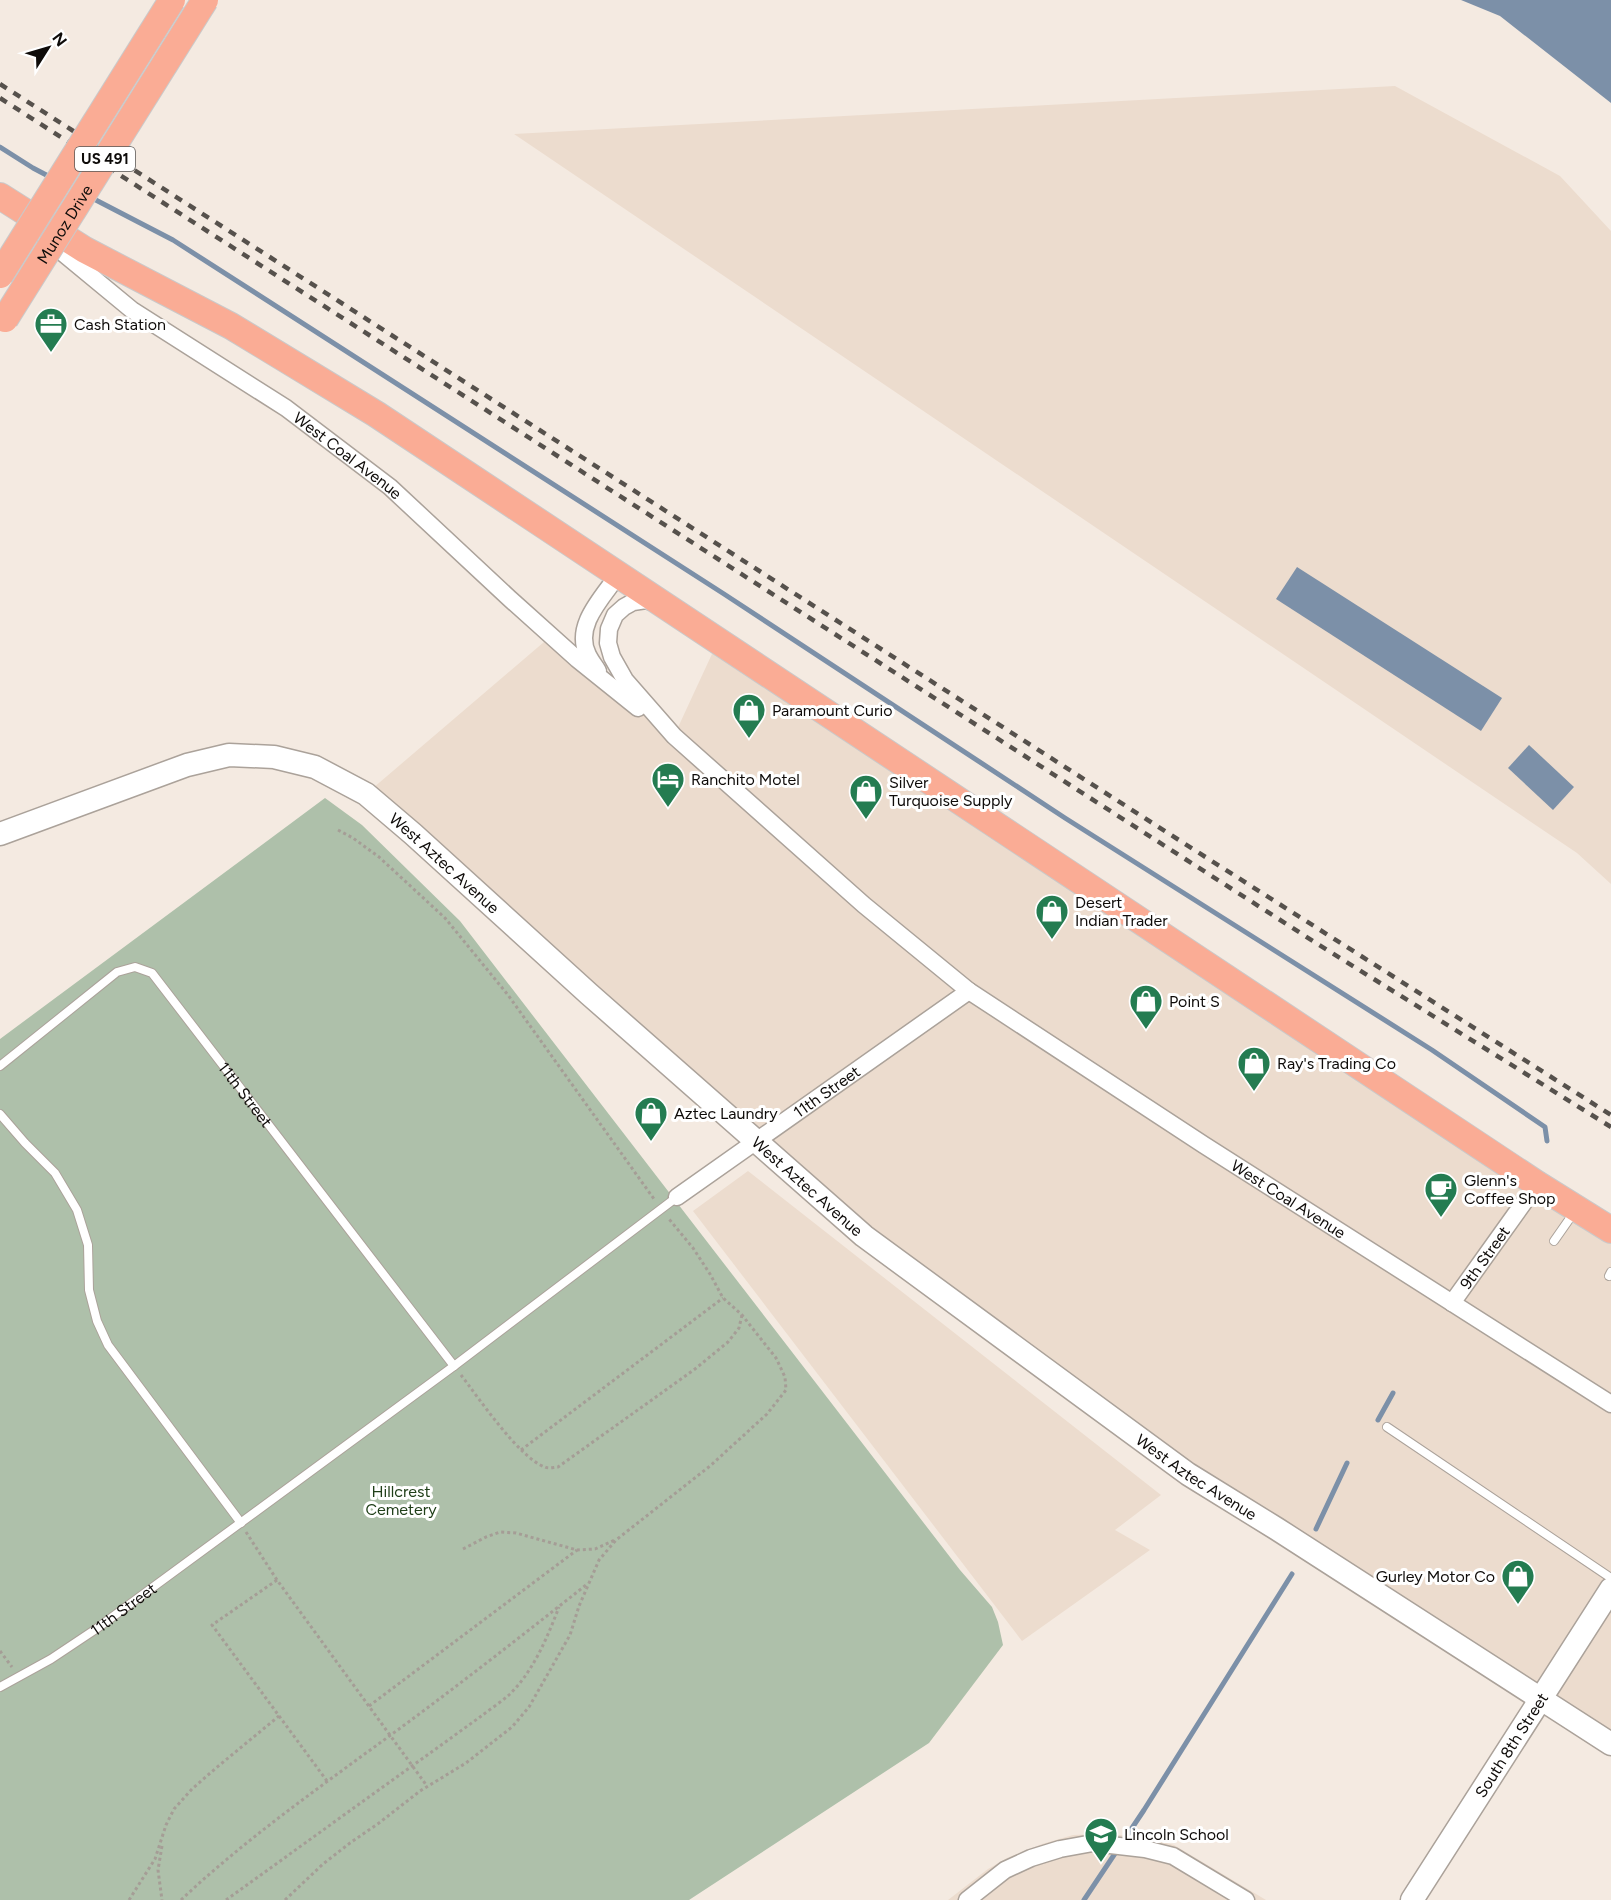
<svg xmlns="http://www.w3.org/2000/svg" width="1611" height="1900" font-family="Figtree,sans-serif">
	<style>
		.built { fill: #ecdcce }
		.green { fill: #aec0aa }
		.water { fill: #7c90a8 }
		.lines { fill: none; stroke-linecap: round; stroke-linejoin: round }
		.stream { stroke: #7c90a8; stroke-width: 5 }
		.lane-casing { stroke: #aba29a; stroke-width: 10 }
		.street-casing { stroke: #aba29a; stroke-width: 19 }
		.secondary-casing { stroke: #aba29a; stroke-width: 25 }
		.primary-casing { stroke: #cac9c9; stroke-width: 28 }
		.path { stroke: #a59d96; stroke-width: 3; stroke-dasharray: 3 3; stroke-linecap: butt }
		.lane { stroke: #fff; stroke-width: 8 }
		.street { stroke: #fff; stroke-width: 16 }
		.secondary { stroke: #fff; stroke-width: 22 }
		.primary { stroke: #faac95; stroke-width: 26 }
		.rail { stroke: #56514c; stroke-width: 4.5; stroke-dasharray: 8 8; stroke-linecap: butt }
		.primary-bridge-casing { stroke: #cac9c9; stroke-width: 28; stroke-linecap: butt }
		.primary-bridge { stroke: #faac95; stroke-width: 26 }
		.labels { text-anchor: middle; stroke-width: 6; stroke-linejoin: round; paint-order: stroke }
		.shield { fill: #fff; stroke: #565453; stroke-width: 1.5 }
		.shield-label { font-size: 15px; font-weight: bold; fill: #0e0b09 }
		.street-label { font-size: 16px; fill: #0e0b09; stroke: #fff }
		.poi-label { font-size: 16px; fill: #0e0b09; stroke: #fff; text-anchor: start }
		.park-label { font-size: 16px; fill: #203f19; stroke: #fff }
	</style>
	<rect width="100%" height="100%" fill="#f4eae1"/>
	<!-- built -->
	<g class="built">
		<path d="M1395 86 1560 176 1611 231V884L1577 853 514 134Z"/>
		<path d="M551 636 864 905 674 736 718 641 1611 1230V1744L1277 1529 864 1236 366 794Z"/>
		<path d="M748 1171 1161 1495 1115 1530 1150 1550 1022 1641 693 1211Z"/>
		<path d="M1099 1834 1139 1836 1174 1845 1266 1900H948L988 1869 1007 1858 1042 1844 1073 1835Z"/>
	</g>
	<!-- green -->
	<path class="green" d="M325 798 362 825 460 921 960 1570 992 1607 998 1622 1003 1645 929 1743 689 1900H0V1039Z"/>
	<!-- water -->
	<g class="water">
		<path d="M1461 0H1611V103L1500 16Z"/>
		<path d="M1297 567 1502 698 1481 731 1276 599Z"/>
		<path d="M1529 745 1574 787 1553 810 1508 768Z"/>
	</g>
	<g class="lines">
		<!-- stream -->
		<g class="stream">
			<path d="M0 147 33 168 52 178"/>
			<path d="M90 197 173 240 724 594 1065 818 1432 1050 1545 1127 1547 1141"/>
			<path d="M1378 1420 1393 1393"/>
			<path d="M1316 1529 1347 1463"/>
			<path d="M1084 1900 1144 1810 1292 1574"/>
		</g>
		<defs>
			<g id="lane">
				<path id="s1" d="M0 1066 117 972 135 967 152 973 454 1366"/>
				<path d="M0 1114 25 1143 55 1173 77 1210 88 1245 89 1290 97 1321 108 1345 241 1523"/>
				<path d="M1554 1241 1575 1211"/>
				<path d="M1609 1276 1611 1272"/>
				<path d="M1387 1427 1611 1578"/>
				<path id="s2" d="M0 1687 51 1659 96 1629 454 1366 677 1197"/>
			</g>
			<g id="street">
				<path id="s3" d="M46 239 132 310 286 408 390 487 509 598 577 659 638 708"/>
				<path id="s4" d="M658 604 646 600 633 602 624 607 615 615 609 629 608 643 612 657 625 680 674 736 864 905 969 991 1204 1145 1611 1404"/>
				<path d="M598 671C595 666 591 661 588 655 573 626 603 597 618 575"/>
				<path id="s5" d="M677 1197 969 991"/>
				<path id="s6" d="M1452 1303 1537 1184"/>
				<path d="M967 1900 1005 1870 1031 1858 1060 1849 1093 1843 1145 1849 1173 1856 1246 1900"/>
			</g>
			<g id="secondary">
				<path id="s7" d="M0 834 187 765 229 755 274 757 315 767 366 794 413 834 589 994 864 1236 1188 1474 1277 1529 1611 1744"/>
				<path id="s8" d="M1412 1900 1611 1589"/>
			</g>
			<path id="primary" d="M0 196 85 250 231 326 376 414 1537 1184 1611 1230"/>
		</defs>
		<!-- lane casing -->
		<use href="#lane" class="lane-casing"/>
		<!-- street casing -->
		<use href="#street" class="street-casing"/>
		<!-- secondary casing -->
		<use href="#secondary" class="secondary-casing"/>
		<!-- primary casing -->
		<use href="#primary" class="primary-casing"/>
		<!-- path -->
		<g class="path">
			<path d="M338 830 353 838 379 857 445 918 508 995 654 1199"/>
			<path d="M461 1375C478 1397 520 1459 545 1467 549 1469 554 1467 558 1467L695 1369 728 1342 739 1328 742 1315"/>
			<path d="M521 1450 723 1298"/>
			<path d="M246 1532 277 1580 427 1786"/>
			<path d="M463 1549 486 1537 500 1532 516 1533 577 1550 595 1549 615 1540"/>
			<path d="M277 1580 212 1625 327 1781"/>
			<path d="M0 1651 12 1667"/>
			<path d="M369 1706 577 1550"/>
			<path d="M162 1846 158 1870 162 1900"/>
			<path d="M129 1900 155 1859 166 1825 174 1809 192 1789 216 1768 279 1716"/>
			<path d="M181 1900C238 1846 302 1800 366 1753 441 1699 514 1642 586 1585"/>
			<path d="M226 1900 480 1717C489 1710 501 1702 510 1694 534 1670 547 1638 559 1607"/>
			<path d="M285 1900 323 1864 350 1843 379 1823 420 1791 466 1763 512 1727 529 1707 570 1635 579 1606 599 1560 616 1540 710 1466 767 1414 786 1390 785 1377 776 1358 742 1315 723 1298 710 1274 693 1248 669 1219"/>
		</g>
		<!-- lane -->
		<use href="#lane" class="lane"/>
		<!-- street -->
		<use href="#street" class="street"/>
		<!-- secondary -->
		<use href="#secondary" class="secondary"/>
		<!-- primary -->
		<use href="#primary" class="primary"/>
		<!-- rail -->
		<g class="rail">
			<path d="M0 84 1196 851 1611 1115"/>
			<path d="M0 98 1316 943 1611 1127"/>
		</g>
		<defs>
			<g id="primary-bridge">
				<path d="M0 275 172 0"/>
				<path id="s9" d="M5 319 205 0"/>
			</g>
		</defs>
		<!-- primary-bridge casing -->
		<use href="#primary-bridge" class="primary-bridge-casing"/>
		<!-- primary-bridge -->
		<use href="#primary-bridge" class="primary-bridge"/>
	</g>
	<!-- icons -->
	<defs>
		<symbol id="office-pin" viewBox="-11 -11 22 30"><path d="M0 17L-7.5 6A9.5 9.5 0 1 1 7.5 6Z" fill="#247c51" stroke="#fff"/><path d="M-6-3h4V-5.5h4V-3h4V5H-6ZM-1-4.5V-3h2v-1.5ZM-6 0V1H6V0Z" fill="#fff"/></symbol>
		<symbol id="shop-pin" viewBox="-11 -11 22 30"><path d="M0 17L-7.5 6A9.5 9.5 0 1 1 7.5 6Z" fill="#247c51" stroke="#fff"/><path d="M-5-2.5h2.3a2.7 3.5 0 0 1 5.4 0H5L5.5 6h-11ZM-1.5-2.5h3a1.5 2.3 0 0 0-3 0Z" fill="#fff"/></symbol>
		<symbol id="hotel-pin" viewBox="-11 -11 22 30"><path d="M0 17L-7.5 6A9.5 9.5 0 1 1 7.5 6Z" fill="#247c51" stroke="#fff"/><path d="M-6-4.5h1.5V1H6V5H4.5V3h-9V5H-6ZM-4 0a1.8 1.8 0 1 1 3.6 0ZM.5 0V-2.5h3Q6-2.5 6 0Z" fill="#fff"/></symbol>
		<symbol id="cafe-pin" viewBox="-11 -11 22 30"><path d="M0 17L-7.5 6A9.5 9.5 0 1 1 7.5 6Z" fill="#247c51" stroke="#fff"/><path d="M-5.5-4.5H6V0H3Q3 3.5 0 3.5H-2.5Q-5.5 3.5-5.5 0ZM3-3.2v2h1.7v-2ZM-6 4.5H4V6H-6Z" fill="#fff"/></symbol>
		<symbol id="school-pin" viewBox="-11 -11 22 30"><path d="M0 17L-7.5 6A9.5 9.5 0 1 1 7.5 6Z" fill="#247c51" stroke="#fff"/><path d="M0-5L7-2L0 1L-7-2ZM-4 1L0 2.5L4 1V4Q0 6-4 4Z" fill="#fff"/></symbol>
	</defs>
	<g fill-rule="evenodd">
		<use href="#office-pin" x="32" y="305" width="38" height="52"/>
		<use href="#shop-pin" x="730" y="691" width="38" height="52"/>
		<use href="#hotel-pin" x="649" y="760" width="38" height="52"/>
		<use href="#shop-pin" x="847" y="772" width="38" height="52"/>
		<use href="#shop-pin" x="1033" y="892" width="38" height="52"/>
		<use href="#shop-pin" x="1127" y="982" width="38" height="52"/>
		<use href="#shop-pin" x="1235" y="1044" width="38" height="52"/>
		<use href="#shop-pin" x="632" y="1094" width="38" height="52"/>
		<use href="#cafe-pin" x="1422" y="1170" width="38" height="52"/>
		<use href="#shop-pin" x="1499" y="1557" width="38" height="52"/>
		<use href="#school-pin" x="1082" y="1815" width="38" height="52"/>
	</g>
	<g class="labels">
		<!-- shield labels -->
		<rect class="shield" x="75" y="147" width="60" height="24" rx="4.5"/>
		<g class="shield-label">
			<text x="105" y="164">US 491</text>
		</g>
		<!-- street labels -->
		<g class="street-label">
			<text dy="6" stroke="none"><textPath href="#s9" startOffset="112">Munoz Drive</textPath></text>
			<text dy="6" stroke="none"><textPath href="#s3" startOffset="372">West Coal Avenue</textPath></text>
			<text dy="6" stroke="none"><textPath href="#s7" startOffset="492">West Aztec Avenue</textPath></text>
			<text dy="6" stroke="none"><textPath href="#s5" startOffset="183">11th Street</textPath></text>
			<text dy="6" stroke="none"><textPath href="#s1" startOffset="340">11th Street</textPath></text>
			<text dy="6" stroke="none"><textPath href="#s7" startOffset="978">West Aztec Avenue</textPath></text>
			<text dy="6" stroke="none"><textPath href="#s4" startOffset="964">West Coal Avenue</textPath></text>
			<text dy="6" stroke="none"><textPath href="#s6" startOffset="56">9th Street</textPath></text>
			<text dy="6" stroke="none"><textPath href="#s7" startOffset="1464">West Aztec Avenue</textPath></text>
			<text dy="6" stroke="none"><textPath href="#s2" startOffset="146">11th Street</textPath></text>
			<text dy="6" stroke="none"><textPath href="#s8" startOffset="184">South 8th Street</textPath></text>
		</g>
		<!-- poi labels -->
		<g class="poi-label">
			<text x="74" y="330">Cash Station</text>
			<text x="772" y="716">Paramount Curio</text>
			<text x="691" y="785">Ranchito Motel</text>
			<text x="889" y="788">Silver<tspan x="889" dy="18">Turquoise Supply</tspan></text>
			<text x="1075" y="908">Desert<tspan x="1075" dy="18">Indian Trader</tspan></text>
			<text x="1169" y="1007">Point S</text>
			<text x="1277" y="1069">Ray's Trading Co</text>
			<text x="674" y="1119">Aztec Laundry</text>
			<text x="1464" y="1186">Glenn's<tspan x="1464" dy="18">Coffee Shop</tspan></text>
			<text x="1495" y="1582" text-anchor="end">Gurley Motor Co</text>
			<text x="1124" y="1840">Lincoln School</text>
		</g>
		<!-- park labels -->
		<g class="park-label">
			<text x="401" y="1497">Hillcrest<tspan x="401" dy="18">Cemetery</tspan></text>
		</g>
	</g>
	<!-- north arrow -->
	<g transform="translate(48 48) rotate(53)" stroke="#ffffff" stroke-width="4.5" paint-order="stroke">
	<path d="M0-4.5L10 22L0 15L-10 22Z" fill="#0e0b09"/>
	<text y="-9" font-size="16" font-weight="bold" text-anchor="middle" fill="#0e0b09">N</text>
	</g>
</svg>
